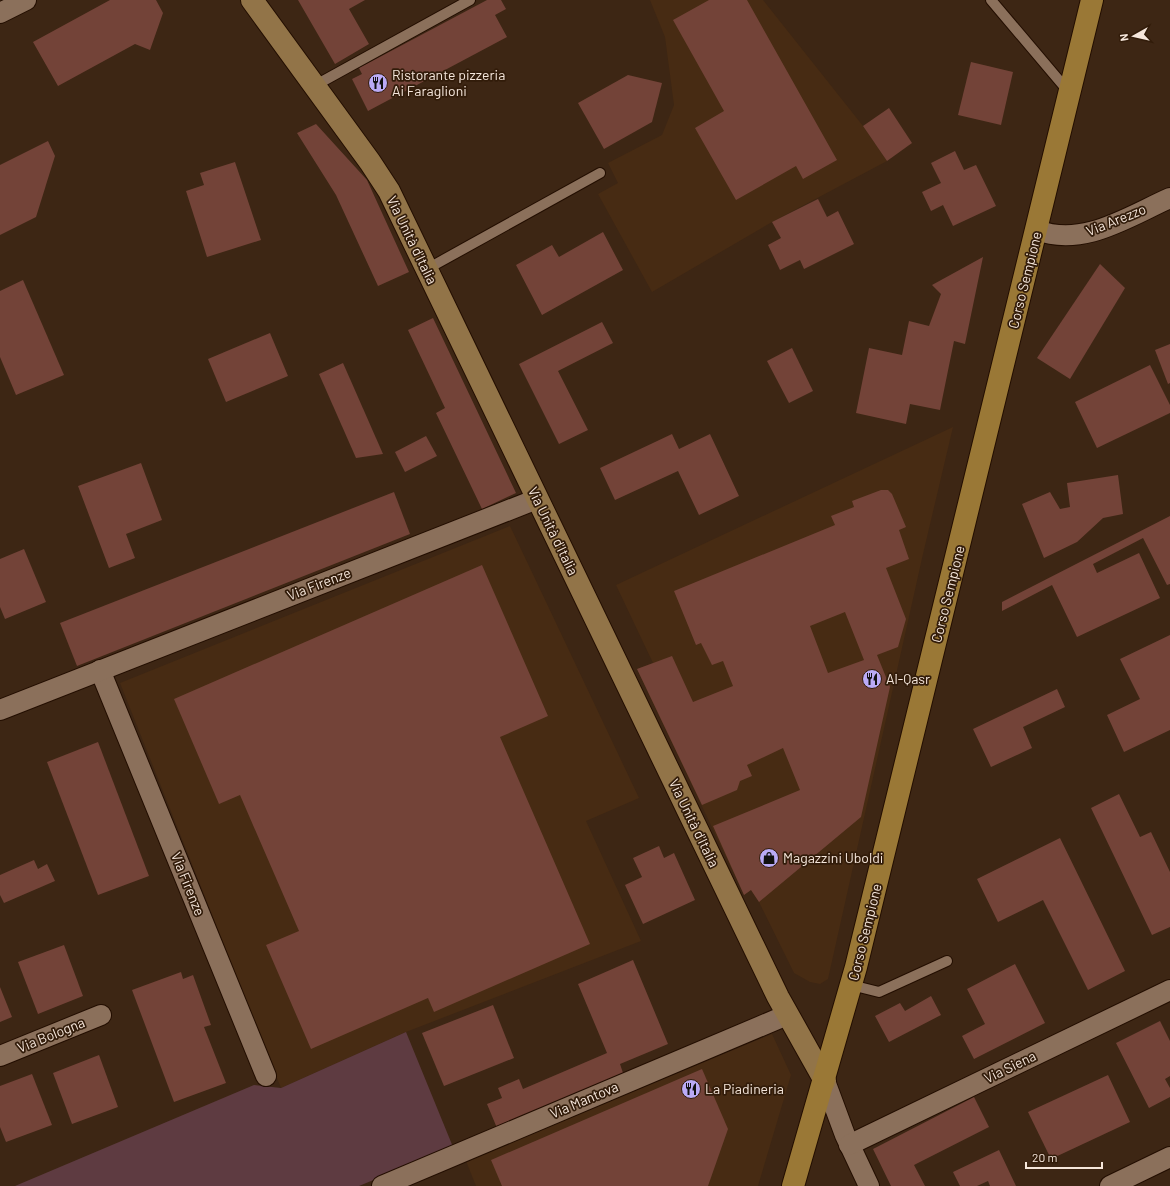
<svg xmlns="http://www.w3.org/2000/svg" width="1170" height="1186" font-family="Barlow,sans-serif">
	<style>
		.built { fill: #472b13 }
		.green { fill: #5e3b41 }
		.building { fill: #734338; fill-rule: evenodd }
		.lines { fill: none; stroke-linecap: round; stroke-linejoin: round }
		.lane-casing { stroke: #230e00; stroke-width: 12 }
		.street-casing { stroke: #230e00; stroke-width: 22 }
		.secondary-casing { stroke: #230e00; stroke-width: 24 }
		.primary-casing { stroke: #230e00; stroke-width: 24 }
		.lane { stroke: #8b705b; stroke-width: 10 }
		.street { stroke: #8b705b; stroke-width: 20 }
		.secondary { stroke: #927448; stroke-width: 22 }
		.primary { stroke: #9a7836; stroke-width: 22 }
		.labels { text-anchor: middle; stroke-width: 3.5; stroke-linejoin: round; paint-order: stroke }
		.poi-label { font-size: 14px; fill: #f5e6db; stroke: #321c0a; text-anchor: start }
		.street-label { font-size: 14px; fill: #f5e6db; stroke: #321c0a }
	</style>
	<rect width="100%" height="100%" fill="#3d2614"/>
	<!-- built -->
	<g class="built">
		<path d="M650 0H763L863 126 887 161 772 222 652 292 598 194 618 183 608 163 662 135 674 105 665 37Z"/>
		<path d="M953 427 923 554 828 979 820 984 810 982 794 973 759 902 751 890 744 895 637 669 653 663 616 585Z"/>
		<path d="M510 526 639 798 586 821 641 941 406 1032 281 1088 120 683Z"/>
		<path d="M772 1034 791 1075 758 1186H476L466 1161Z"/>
	</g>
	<!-- green -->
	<path class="green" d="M406 1032 453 1147 359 1186H15L254 1085 281 1088Z"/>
	<!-- building -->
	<g class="building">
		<path d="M110 0H156L163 13 150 50 135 44 58 86 33 42Z"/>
		<path d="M298 0H365L349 9 369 44 335 64Z"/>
		<path d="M487 0H501L506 9 495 15 507 37 368 111 352 79 362 74 359 68Z"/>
		<path d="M709 0H747L837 160 803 179 796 166 736 200 695 128 724 111 673 20Z"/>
		<path d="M971 62 1013 72 1001 125 958 115Z"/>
		<path d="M628 75 662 83 652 122 604 149 578 103Z"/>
		<path d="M889 108 912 143 887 161 863 126Z"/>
		<path d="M316 124 367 180 409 272 378 286 336 195 297 133Z"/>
		<path d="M48 141 55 156 36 217 0 235V165Z"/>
		<path d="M955 151 964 170 976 165 996 206 953 226 943 205 931 211 922 192 941 183 931 163Z"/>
		<path d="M235 162 261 240 207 257 186 191 204 185 200 173Z"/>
		<path d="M818 199 827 217 838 211 854 244 804 269 800 260 780 270 768 245 781 238 772 222Z"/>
		<path d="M603 232 623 270 542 315 516 265 552 245 559 257Z"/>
		<path d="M983 257 965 344 954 341 940 410 910 404 906 424 856 413 869 348 902 355 909 321 929 326 941 294 932 285Z"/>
		<path d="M1100 264 1125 288 1070 379 1037 358Z"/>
		<path d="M23 280 64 375 16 395 0 357V291Z"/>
		<path d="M433 318 516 493 482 509 436 413 445 408 408 330Z"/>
		<path d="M602 322 613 343 558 371 588 430 559 444 519 364Z"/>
		<path d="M270 333 288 376 226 402 208 359Z"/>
		<path d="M1170 344V383L1168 384 1155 350Z"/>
		<path d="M792 348 813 391 789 403 767 361Z"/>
		<path d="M343 363 383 454 356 458 319 374Z"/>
		<path d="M1150 365 1170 405V413L1097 448 1075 402Z"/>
		<path d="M672 434 679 449 710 434 739 496 699 515 678 471 615 500 600 468Z"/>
		<path d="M426 436 437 456 405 472 395 452Z"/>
		<path d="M141 463 162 520 126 534 135 558 109 568 78 486Z"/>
		<path d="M1118 475 1123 514 1103 518 1077 542 1044 558 1022 504 1050 492 1060 509 1070 507 1067 483Z"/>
		<path d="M881 490H888L892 494 906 527 899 530 909 559 886 568 906 619 898 647 877 655 890 687 861 817 759 902 751 890 744 895 713 826 800 790 783 748 747 765 752 776 740 781 737 790 702 805 637 669 672 656 693 702 733 686 723 661 712 665 701 643 696 645 674 591 835 525 831 516 854 507 852 501ZM845 612 864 660 828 673 810 626Z"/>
		<path d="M394 492 410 534 77 666 60 623Z"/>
		<path d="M1170 516V584L1167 585 1143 538 1093 564 1097 573 1139 553 1160 598 1077 637 1052 585 1002 611V602Z"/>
		<path d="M24 549 46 602 5 619 0 607V559Z"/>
		<path d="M482 565 548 716 500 737 590 944 434 1012 428 998 311 1049 266 945 299 931 240 795 219 804 174 699Z"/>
		<path d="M1170 635V730L1124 752 1107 715 1140 699 1120 659Z"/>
		<path d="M1057 689 1065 707 1023 727 1032 748 991 767 973 729Z"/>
		<path d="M98 742 149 876 98 895 47 762Z"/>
		<path d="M1119 794 1140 837 1151 832 1170 872V927L1152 935 1091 808Z"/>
		<path d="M1060 838 1125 971 1088 990 1043 900 998 922 977 879Z"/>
		<path d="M659 846 664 858 674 853 695 900 643 924 625 885 642 877 633 858Z"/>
		<path d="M34 860 38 869 47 864 55 881 4 903 0 895V875Z"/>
		<path d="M64 945 83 996 38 1014 18 962Z"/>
		<path d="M633 960 668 1044 620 1064 623 1073 497 1128 487 1104 502 1098 498 1088 519 1079 523 1089 607 1053 578 984Z"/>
		<path d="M1015 964 1045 1023 974 1059 962 1036 985 1024 967 989Z"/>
		<path d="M181 972 183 979 193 975 211 1025 204 1027 226 1083 174 1102 132 990Z"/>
		<path d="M0 987 12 1017 0 1022Z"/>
		<path d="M931 996 941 1015 889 1042 875 1016 900 1003 905 1011Z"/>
		<path d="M493 1005 514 1058 444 1086 422 1033Z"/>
		<path d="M1160 1021 1170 1041V1076L1165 1079 1170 1088V1097L1149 1108 1116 1043Z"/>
		<path d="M99 1055 118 1107 72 1124 53 1073Z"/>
		<path d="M702 1069 728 1129 708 1186H502L491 1160Z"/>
		<path d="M32 1074 52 1125 6 1142 0 1127V1086Z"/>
		<path d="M1108 1075 1130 1122 1051 1159 1028 1112Z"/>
		<path d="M974 1097 989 1127 914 1165 925 1186H891L873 1149Z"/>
		<path d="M999 1150 1016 1186H990L988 1181 977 1186H960L953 1172Z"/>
	</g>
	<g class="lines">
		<defs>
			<g id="lane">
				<path d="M991 0 1068 91"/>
				<path d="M314 86 470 0"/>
				<path d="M427 269 600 173"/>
				<path d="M851 985 879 992 947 961"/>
			</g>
			<g id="street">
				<path d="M0 13 26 0"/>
				<path d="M1037 230C1083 248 1129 216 1170 198"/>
				<path d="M100 670 266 1076"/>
				<path d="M0 710 537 499"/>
				<path d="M0 1056 101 1015"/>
				<path d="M825 1081 845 1135 869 1186"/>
				<path d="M849 1145 1170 990"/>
				<path d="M382 1186 787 1015"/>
				<path d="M1110 1186 1170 1157"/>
			</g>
			<path id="secondary" d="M252 0 370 162 389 191 778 997 825 1081"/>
			<path id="primary" d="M793 1186 856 967 1092 0"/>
		</defs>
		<!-- lane casing -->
		<use href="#lane" class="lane-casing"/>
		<!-- street casing -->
		<use href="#street" class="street-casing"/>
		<!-- secondary casing -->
		<use href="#secondary" class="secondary-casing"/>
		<!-- primary casing -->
		<use href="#primary" class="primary-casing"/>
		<!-- lane -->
		<use href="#lane" class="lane"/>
		<!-- street -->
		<use href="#street" class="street"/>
		<!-- secondary -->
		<use href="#secondary" class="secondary"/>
		<!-- primary -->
		<use href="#primary" class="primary"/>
	</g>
	<!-- icons -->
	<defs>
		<symbol id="restaurant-disc" viewBox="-11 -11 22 22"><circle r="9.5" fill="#baaaf6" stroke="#321c0a"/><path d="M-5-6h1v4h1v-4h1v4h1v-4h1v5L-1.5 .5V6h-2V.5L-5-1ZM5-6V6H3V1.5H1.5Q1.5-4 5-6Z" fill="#111"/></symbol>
		<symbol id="shop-disc" viewBox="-11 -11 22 22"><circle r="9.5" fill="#baaaf6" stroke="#321c0a"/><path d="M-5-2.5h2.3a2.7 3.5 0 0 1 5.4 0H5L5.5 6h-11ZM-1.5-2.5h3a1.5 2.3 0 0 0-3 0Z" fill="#111"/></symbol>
	</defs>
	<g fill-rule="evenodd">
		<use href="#restaurant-disc" x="367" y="72" width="22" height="22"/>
		<use href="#restaurant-disc" x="861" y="668" width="22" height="22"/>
		<use href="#shop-disc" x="758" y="847" width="22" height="22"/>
		<use href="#restaurant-disc" x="680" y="1078" width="22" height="22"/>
	</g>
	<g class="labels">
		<!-- poi labels -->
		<g class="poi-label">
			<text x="392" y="80">Ristorante pizzeria<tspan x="392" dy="16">Ai Faraglioni</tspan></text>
			<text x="886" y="684">Al-Qasr</text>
			<text x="783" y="863">Magazzini Uboldi</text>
			<text x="705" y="1094">La Piadineria</text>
		</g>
		<!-- street labels -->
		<g class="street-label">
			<text transform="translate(1116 220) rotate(-22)" y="5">Via Arezzo</text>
			<text transform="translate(412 240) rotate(64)" y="5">Via Unità d'Italia</text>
			<text transform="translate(1025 280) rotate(-76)" y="5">Corso Sempione</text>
			<text transform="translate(553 531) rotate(64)" y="5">Via Unità d'Italia</text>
			<text transform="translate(319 584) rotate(-21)" y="5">Via Firenze</text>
			<text transform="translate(948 594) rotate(-76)" y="5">Corso Sempione</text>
			<text transform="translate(694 823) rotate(64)" y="5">Via Unità d'Italia</text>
			<text transform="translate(188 884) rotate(68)" y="5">Via Firenze</text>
			<text transform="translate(865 932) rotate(-76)" y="5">Corso Sempione</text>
			<text transform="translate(51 1035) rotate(-22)" y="5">Via Bologna</text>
			<text transform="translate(1010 1067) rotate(-26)" y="5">Via Siena</text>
			<text transform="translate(584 1100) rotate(-23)" y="5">Via Mantova</text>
		</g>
	</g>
	<!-- north arrow -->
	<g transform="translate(1134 36) rotate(262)" stroke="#321c0a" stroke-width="3" paint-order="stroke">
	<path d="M0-3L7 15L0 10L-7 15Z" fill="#f5e6db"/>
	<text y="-6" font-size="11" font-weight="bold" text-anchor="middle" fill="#f5e6db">N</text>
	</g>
	<!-- scale -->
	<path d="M1026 1162v6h76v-6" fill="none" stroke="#f5e6db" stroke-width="2"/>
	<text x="1032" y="1162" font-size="12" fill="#f5e6db" stroke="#321c0a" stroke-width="3" paint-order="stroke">20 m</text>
</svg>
